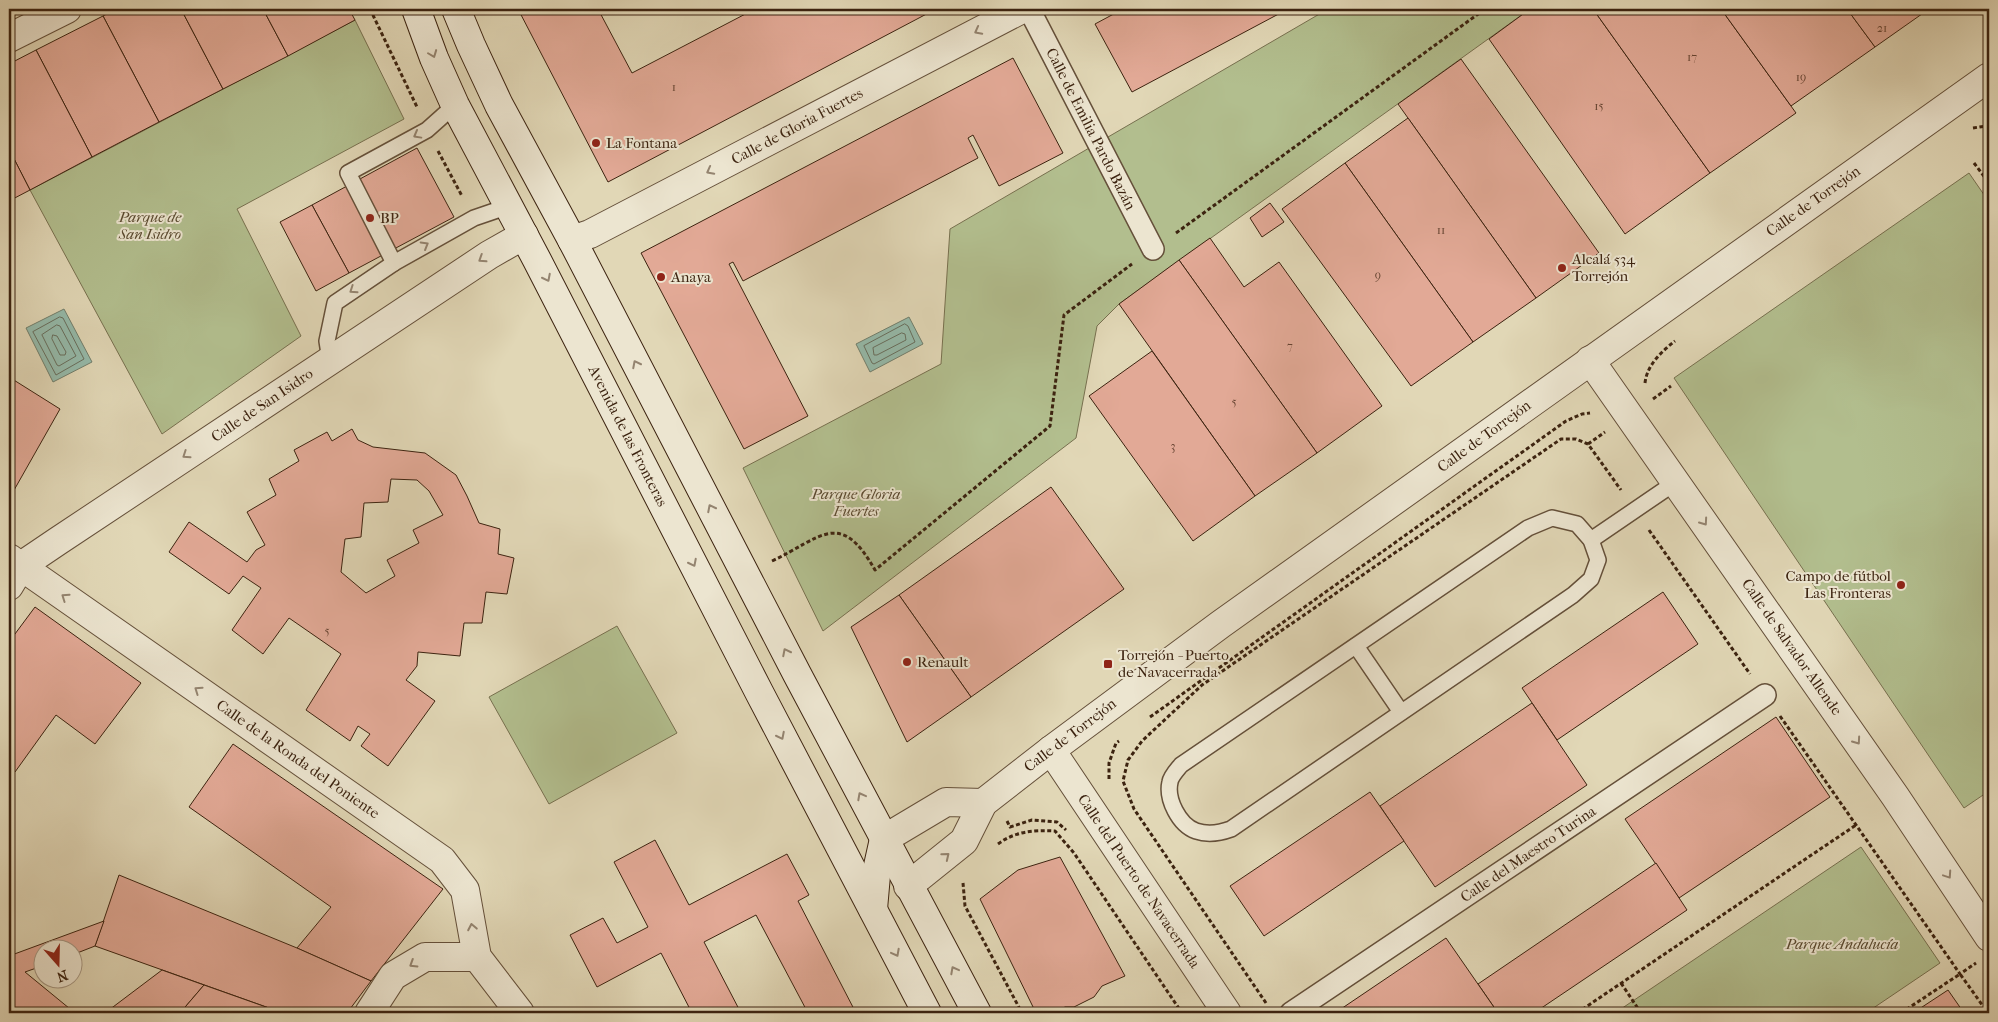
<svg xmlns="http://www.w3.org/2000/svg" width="1998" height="1022" font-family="'IM FELL French Canon',serif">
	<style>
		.green { fill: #b2be8e; stroke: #77704f }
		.water { fill: #95baaa; stroke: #717e6c }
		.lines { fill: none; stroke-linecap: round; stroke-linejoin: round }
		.shore { stroke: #686e5d; stroke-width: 1 }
		.building { fill: #e2a996; stroke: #3c2310; fill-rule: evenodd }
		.service-casing { stroke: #65503a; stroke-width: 18 }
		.pedestrian-casing { stroke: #65503a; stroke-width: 24 }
		.minor-casing { stroke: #65503a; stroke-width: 30 }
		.tertiary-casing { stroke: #65503a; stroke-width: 30 }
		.secondary-casing { stroke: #3c2310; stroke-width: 30 }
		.path { stroke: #3c2310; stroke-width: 3; stroke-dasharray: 4 2.5; stroke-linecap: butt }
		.service { stroke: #ece5d0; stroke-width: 15 }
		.pedestrian { stroke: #ece5d0; stroke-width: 21 }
		.minor { stroke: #ece5d0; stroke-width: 28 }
		.tertiary { stroke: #ece5d0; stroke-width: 28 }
		.secondary { stroke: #ece5d0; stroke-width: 28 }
		.oneway { stroke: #948470 }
		.poi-dot { fill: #8f2418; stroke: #ece5d0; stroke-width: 2 }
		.labels { text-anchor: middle; stroke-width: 4; stroke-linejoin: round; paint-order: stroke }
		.number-label { font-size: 12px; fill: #664432 }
		.street-label { font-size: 15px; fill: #3c2310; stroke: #ece5d0 }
		.poi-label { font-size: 15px; fill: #3c2310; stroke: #ece5d0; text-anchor: start }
		.park-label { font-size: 15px; font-style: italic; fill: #5a4a30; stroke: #ece5d0 }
	</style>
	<rect width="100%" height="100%" fill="#e1d7b6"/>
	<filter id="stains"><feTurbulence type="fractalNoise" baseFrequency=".004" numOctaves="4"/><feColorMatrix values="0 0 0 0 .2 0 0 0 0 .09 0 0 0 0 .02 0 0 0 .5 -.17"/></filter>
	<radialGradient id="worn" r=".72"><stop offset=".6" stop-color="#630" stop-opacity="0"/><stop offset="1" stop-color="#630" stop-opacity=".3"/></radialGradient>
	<!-- green -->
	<g class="green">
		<path d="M1328 9H1530L1119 304 1097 326 1076 438 823 631 743 468 941 364 950 229Z"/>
		<path d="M355 20 404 119 237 209 301 336 162 434 30 190Z"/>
		<path d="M1969 173 1989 202V791L1964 808 1674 378Z"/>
		<path d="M617 626 677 733 549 804 489 697Z"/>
		<path d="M1861 847 1940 963 1866 1013H1615Z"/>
	</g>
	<!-- water -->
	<g class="water">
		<path d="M64 309 92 362 53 382 26 328Z"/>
		<path d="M909 317 923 344 870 372 856 344Z"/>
	</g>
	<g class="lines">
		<!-- shore -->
		<g class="shore">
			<path d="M60 317 63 318 84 359 56 375 33 332Z"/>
			<path d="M905 324 908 326 915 342 874 364 872 363 864 346Z"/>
			<path d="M57 325 60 326 76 356 59 366 57 365 42 335Z"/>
			<path d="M902 333 905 334 906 340 877 355H874L873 348Z"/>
			<path d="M53 335 57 336 66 352 65 355H60L52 339Z"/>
		</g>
	</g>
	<!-- building -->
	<g class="building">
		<path d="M116 9H181L223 89 159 122 103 16Z"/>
		<path d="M181 9H263L288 56 223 89Z"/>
		<path d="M263 9H349L355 20 288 56Z"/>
		<path d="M518 9H598L632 73 755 9H936L608 182Z"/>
		<path d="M1123 9H1288L1132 92 1095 24Z"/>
		<path d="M1530 9H1593L1710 173 1625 234 1489 39Z"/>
		<path d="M1593 9H1721L1796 113 1710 173Z"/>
		<path d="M1721 9H1847L1875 47 1791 106Z"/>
		<path d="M1847 9H1929L1875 47Z"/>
		<path d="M103 16 159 122 92 157 36 50Z"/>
		<path d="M36 50 92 157 30 190 9 149V64Z"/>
		<path d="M1013 58 1063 153 999 186 973 135 968 138 978 158 896 201 743 281 733 262 729 264 808 416 744 449 641 253Z"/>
		<path d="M1461 59 1599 253 1536 298 1398 104Z"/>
		<path d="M1408 118 1536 298 1473 342 1345 163Z"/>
		<path d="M417 148 454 217 349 273 312 205Z"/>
		<path d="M9 149 30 190 9 201Z"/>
		<path d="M1345 163 1473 342 1411 386 1282 209Z"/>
		<path d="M1270 203 1284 222 1262 237 1250 218Z"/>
		<path d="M312 205 349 273 316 291 280 222Z"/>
		<path d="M1210 238 1244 287 1279 262 1382 406 1317 453 1179 260Z"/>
		<path d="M1179 260 1317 453 1255 496 1119 304Z"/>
		<path d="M1152 351 1255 496 1193 541 1089 396Z"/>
		<path d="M9 377 60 409 9 499Z"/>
		<path d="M352 429 358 440 373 447 425 453 456 475 467 496 479 523 500 529 498 554 514 558 507 594 486 592 482 623H464L460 656 418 652 417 666 406 680 435 701 388 766 361 746 370 734 358 726 350 741 306 710 341 654 289 618 263 654 232 630 261 588 243 576 229 594 169 552 189 522 247 562 256 550 265 545 247 512 276 495 269 479 299 461 294 450 327 432 332 441ZM391 479 417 480 429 491 443 515 413 530 419 543 387 560 395 576 366 593 341 572 345 539 361 537 364 503 388 502Z"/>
		<path d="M1051 487 1124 589 971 697 899 595Z"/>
		<path d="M1663 592 1698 644 1557 740 1522 688Z"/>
		<path d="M899 595 971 697 907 742 851 627Z"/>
		<path d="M35 607 141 683 95 744 56 715 15 772 9 769V642Z"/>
		<path d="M1532 703 1587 785 1435 887 1380 806Z"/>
		<path d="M1776 717 1830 797 1679 898 1625 819Z"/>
		<path d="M233 744 443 889 371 981 297 948 331 907 189 807Z"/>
		<path d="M1370 792 1404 841 1264 936 1230 886Z"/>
		<path d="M655 840 689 905 787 854 809 895 798 901 856 1013H808L756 915 704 942 741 1013H692L661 953 597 987 570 935 603 918 617 943 648 927 614 862Z"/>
		<path d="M1060 857 1125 976 1102 986 1094 997 1074 1007H1065L1053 1013H1036L980 899 1018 870Z"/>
		<path d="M1656 863 1687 910 1534 1013H1498L1478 984Z"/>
		<path d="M119 875 297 948 371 981 347 1013H283L95 946Z"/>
		<path d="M104 921 95 946 72 955V950H42V966L25 972 75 1013H9V956Z"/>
		<path d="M1446 938 1498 1013H1335Z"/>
		<path d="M162 970 204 985 180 1013H105Z"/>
		<path d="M204 985 283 1013H180Z"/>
		<path d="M1948 990 1964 1013H1913Z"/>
	</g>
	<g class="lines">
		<defs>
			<g id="service">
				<path d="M455 105 427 130 348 173 394 263 474 218 509 206"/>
				<path d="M330 360 327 341 335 303 394 263"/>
				<path d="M1552 518 1577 524 1591 540 1598 560 1591 579 1573 595 1231 829C1220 833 1208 835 1196 831 1179 825 1166 799 1170 782 1171 776 1177 770 1181 765L1528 528Z"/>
				<path d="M1591 540 1676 482"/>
				<path d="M1356 646 1401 712"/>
			</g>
			<g id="pedestrian">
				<path d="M1029 9 1153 249"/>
				<path d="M1291 1013 1765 695"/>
			</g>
			<g id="minor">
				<path d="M9 38 67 9"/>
				<path d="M572 240 590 234 1022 9"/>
				<path d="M1590 360 1895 796 1989 937"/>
				<path d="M9 558 442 860 465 890 477 957 520 1013"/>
				<path d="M9 586 21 566 58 541 489 255 524 235"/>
				<path d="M1051 750 1227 1013"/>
				<path d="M369 1013 393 976 425 957H477"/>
			</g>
			<g id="tertiary">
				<path d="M884 839 946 802 983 803"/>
				<path d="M908 886 964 841 983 803 1051 750 1221 624 1989 77"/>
			</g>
			<g id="secondary">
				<path d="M416 9 434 58 455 105 537 260 759 692 927 1013"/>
				<path d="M456 9 471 45 499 105 572 240 797 674 977 1013"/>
				<path d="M873 909 876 875 884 839"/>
			</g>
		</defs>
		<!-- service casing -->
		<use href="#service" class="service-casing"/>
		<!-- pedestrian casing -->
		<use href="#pedestrian" class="pedestrian-casing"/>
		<!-- minor casing -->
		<use href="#minor" class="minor-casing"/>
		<!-- tertiary casing -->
		<use href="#tertiary" class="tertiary-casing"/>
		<!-- secondary casing -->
		<use href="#secondary" class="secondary-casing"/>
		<!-- path -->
		<g class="path">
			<path d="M370 9 417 107"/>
			<path d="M1973 128 1986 126 1989 131"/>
			<path d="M438 151 462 196"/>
			<path d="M1974 163 1989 183"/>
			<path d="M1176 233 1485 9"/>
			<path d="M1645 383C1647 365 1661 352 1675 341"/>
			<path d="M1653 399 1671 386"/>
			<path d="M1588 444 1605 432"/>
			<path d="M1649 530 1750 674"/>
			<path d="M772 561C821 538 840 508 875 570L1050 426 1064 315 1132 264"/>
			<path d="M1780 716 1960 974 1976 963"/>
			<path d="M1150 717 1566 421 1582 414 1590 413"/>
			<path d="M1109 779V763L1116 743 1119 741"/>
			<path d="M1007 821 1010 827 1032 820 1057 822 1066 830"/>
			<path d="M998 844C1015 831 1035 830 1055 831L1074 853 1182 1013"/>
			<path d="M963 883 965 906 1022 1013"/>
			<path d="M1621 983 1641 1013"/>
			<path d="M1266 1003 1134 809 1123 781 1128 760 1142 741 1202 685 1561 439H1576L1588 444 1621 490"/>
			<path d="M1577 1013 1856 825"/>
			<path d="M1901 1013 1960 974 1988 1013"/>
		</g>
		<!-- service -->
		<use href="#service" class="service"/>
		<!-- pedestrian -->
		<use href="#pedestrian" class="pedestrian"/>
		<!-- minor -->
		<use href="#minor" class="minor"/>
		<!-- tertiary -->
		<use href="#tertiary" class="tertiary"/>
		<!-- secondary -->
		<use href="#secondary" class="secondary"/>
	</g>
	<!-- one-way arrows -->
	<defs><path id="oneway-chevron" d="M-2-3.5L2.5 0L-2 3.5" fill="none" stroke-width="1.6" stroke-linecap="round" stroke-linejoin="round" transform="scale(1.25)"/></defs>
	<g class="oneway">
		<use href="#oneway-chevron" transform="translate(978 31) rotate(152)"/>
		<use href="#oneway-chevron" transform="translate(433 54) rotate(69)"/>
		<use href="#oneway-chevron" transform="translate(417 135) rotate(151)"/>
		<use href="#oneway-chevron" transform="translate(710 171) rotate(152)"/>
		<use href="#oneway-chevron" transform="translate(425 245) rotate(-30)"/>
		<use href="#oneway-chevron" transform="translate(482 259) rotate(147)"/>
		<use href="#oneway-chevron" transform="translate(547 278) rotate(63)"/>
		<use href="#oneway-chevron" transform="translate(353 290) rotate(146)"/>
		<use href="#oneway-chevron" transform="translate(636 364) rotate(-117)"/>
		<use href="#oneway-chevron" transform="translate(186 455) rotate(146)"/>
		<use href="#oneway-chevron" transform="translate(711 508) rotate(-117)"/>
		<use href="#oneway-chevron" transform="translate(1704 522) rotate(55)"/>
		<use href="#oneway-chevron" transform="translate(693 563) rotate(63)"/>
		<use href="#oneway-chevron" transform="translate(65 597) rotate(-145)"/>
		<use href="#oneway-chevron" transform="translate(786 652) rotate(-117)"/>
		<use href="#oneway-chevron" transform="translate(198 690) rotate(-145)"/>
		<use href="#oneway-chevron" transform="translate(781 736) rotate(63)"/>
		<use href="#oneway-chevron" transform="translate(1857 741) rotate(55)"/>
		<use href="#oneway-chevron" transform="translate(861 796) rotate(-118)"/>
		<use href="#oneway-chevron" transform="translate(946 856) rotate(-39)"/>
		<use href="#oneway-chevron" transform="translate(1948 875) rotate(56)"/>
		<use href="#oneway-chevron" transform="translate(472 927) rotate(-101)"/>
		<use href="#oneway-chevron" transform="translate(896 953) rotate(62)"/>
		<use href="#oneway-chevron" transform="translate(413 964) rotate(148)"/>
		<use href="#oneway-chevron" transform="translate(954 970) rotate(-118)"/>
	</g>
	<!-- markers -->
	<g class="poi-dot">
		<circle cx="596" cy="143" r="5"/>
		<circle cx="370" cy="218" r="5"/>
		<circle cx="1562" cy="268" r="5"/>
		<circle cx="661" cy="277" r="5"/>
		<circle cx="1901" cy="585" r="5"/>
		<circle cx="907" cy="662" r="5"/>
		<rect x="1103" y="659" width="10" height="10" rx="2.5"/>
	</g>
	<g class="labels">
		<!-- number labels -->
		<g class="number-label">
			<text x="1882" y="32">21</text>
			<text x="1692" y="61">17</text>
			<text x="1801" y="81">19</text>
			<text x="674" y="91">1</text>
			<text x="1599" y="110">15</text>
			<text x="1441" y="234">11</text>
			<text x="1378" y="279">9</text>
			<text x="1290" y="350">7</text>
			<text x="1234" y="406">5</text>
			<text x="1173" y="450">3</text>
			<text x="327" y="635">5</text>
		</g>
		<!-- street labels -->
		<g class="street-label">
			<text transform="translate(797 126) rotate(-28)" y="5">Calle de Gloria Fuertes</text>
			<text transform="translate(1091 129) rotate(63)" y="5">Calle de Emilia Pardo Bazán</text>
			<text transform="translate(1813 201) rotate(-35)" y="5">Calle de Torrejón</text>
			<text transform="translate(262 405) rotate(-34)" y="5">Calle de San Isidro</text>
			<text transform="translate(628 436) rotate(63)" y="5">Avenida de las Fronteras</text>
			<text transform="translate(1484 436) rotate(-36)" y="5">Calle de Torrejón</text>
			<text transform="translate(1792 647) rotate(55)" y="5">Calle de Salvador Allende</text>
			<text transform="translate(1070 735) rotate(-37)" y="5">Calle de Torrejón</text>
			<text transform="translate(298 759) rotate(35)" y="5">Calle de la Ronda del Poniente</text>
			<text transform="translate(1528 854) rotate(-34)" y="5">Calle del Maestro Turina</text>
			<text transform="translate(1139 881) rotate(56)" y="5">Calle del Puerto de Navacerrada</text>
		</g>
		<!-- poi labels -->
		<g class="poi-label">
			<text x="606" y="148">La Fontana</text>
			<text x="380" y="223">BP</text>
			<text x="1572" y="264">Alcalá 534<tspan x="1572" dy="17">Torrejón</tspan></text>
			<text x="671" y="282">Anaya</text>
			<text x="1891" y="581" text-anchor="end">Campo de fútbol<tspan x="1891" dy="17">Las Fronteras</tspan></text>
			<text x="1118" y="660">Torrejón - Puerto<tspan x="1118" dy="17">de Navacerrada</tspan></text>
			<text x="917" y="667">Renault</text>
		</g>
		<!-- park labels -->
		<g class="park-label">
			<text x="150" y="222">Parque de<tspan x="150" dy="17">San Isidro</tspan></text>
			<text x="856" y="499">Parque Gloria<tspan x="856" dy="17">Fuertes</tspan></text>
			<text x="1842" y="949">Parque Andalucía</text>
		</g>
	</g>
	<!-- margin -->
	<rect width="1998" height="1022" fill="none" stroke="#e1d7b6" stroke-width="30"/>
	<rect x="10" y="10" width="1978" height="1002" fill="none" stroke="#3c2310" stroke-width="2.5"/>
	<rect x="15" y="15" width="1968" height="992" fill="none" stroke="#3c2310"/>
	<!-- north arrow -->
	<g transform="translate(58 964) rotate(160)"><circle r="24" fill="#ece5d0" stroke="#a69783"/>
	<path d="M0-4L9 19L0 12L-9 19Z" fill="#8f2418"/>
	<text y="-8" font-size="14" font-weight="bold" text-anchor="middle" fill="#3c2310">N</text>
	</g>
	<rect width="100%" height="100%" filter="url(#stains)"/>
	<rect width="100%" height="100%" fill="url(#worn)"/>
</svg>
